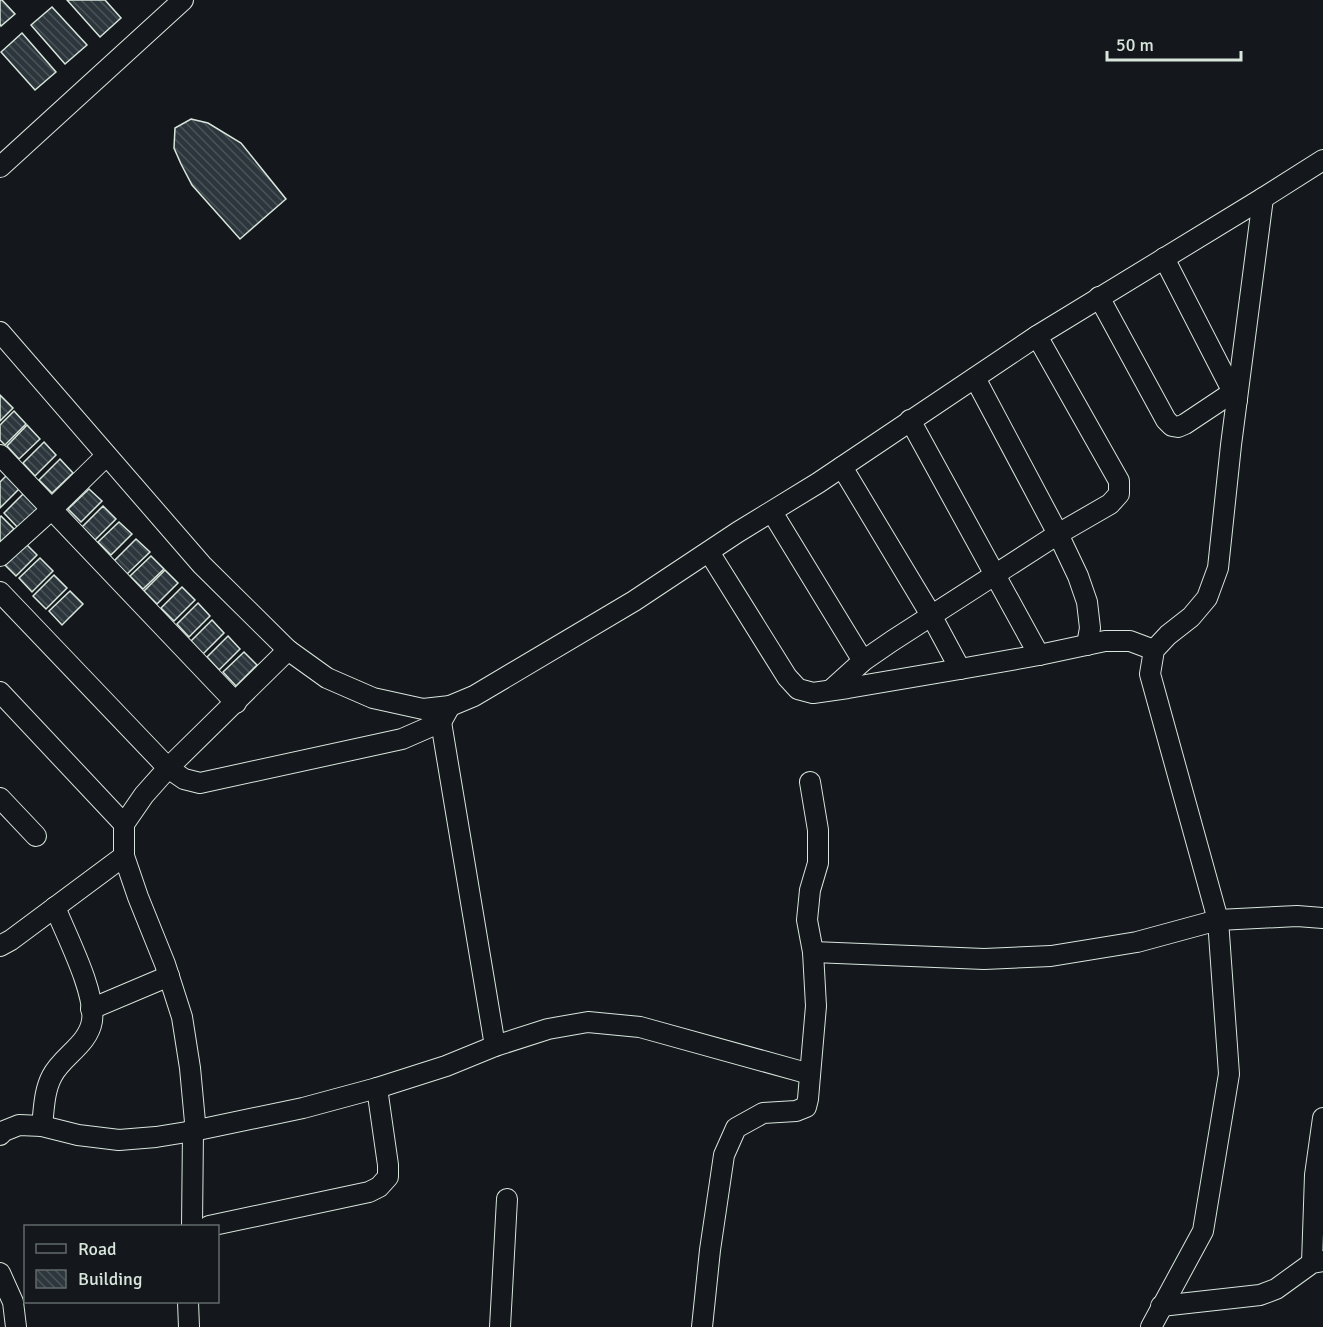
<svg xmlns="http://www.w3.org/2000/svg" width="1323" height="1327" font-family="Signika,sans-serif">
	<style>
		.building { fill: url(#building-back-hatch); stroke: #d8e6dc; stroke-width: 1.5 }
		.lines { fill: none; stroke-linecap: round; stroke-linejoin: round }
		.minor-casing { stroke: #d8e6dc; stroke-width: 22 }
		.minor { stroke: #14181c; stroke-width: 20 }
	</style>
	<defs>
		<pattern id="building-back-hatch" width="6" height="6" patternUnits="userSpaceOnUse" patternTransform="scale(1.5)"><rect width="6" height="6" fill="#2c363c"/><path d="M-1 5l2 2M0 0l6 6M5-1l2 2" fill="none" stroke="#4a5358"/></pattern>
	</defs>
	<rect width="100%" height="100%" fill="#14181c"/>
	<!-- building -->
	<g class="building">
		<path d="M0 0H2L15 14 1 26 0 24Z"/>
		<path d="M67 0H105L121 18 100 37Z"/>
		<path d="M52 7 87 45 65 64 31 25Z"/>
		<path d="M22 33 56 72 35 90 1 52Z"/>
		<path d="M191 119 208 123 241 143 286 199 240 239 192 185 181 164 174 148 175 128Z"/>
		<path d="M0 395 13 408 0 421Z"/>
		<path d="M14 411 26 424 5 445 0 440V425Z"/>
		<path d="M27 425 40 439 19 459 7 446Z"/>
		<path d="M44 442 56 455 35 476 23 463Z"/>
		<path d="M60 459 73 473 52 493 39 480Z"/>
		<path d="M8 474 21 487 0 508V482Z"/>
		<path d="M89 489 102 501 81 522 68 509Z"/>
		<path d="M24 493 40 510 20 530 4 513Z"/>
		<path d="M103 506 116 519 95 540 82 527Z"/>
		<path d="M1 516 14 529 0 542V517Z"/>
		<path d="M119 522 132 534 111 555 98 542Z"/>
		<path d="M136 539 150 552 126 575 113 562Z"/>
		<path d="M24 542 37 555 16 576 3 563Z"/>
		<path d="M151 556 164 569 143 589 130 576Z"/>
		<path d="M40 558 53 571 32 592 19 578Z"/>
		<path d="M165 570 178 583 157 604 144 591Z"/>
		<path d="M54 575 67 588 46 609 33 596Z"/>
		<path d="M182 587 195 600 174 621 161 608Z"/>
		<path d="M70 591 83 604 62 625 49 611Z"/>
		<path d="M198 603 210 616 189 637 177 624Z"/>
		<path d="M212 620 224 633 203 654 191 641Z"/>
		<path d="M228 636 240 649 219 670 207 657Z"/>
		<path d="M244 652 257 665 236 686 223 672Z"/>
	</g>
	<g class="lines">
		<defs>
			<g id="minor">
				<path d="M0 167 183 0"/>
				<path d="M1164 258 1237 400"/>
				<path d="M1099 297 1166 420 1172 426 1178 427 1185 424 1233 392"/>
				<path d="M0 332 202 565 288 650 327 678 373 698 423 709 450 706 474 696 634 601 738 532 818 483 1037 336 1263 198 1323 160"/>
				<path d="M975 378 1058 534 1078 576 1087 602 1090 628 1087 645"/>
				<path d="M910 420 1039 655"/>
				<path d="M0 455 236 703"/>
				<path d="M842 467 931 615 960 669"/>
				<path d="M772 512 863 661"/>
				<path d="M709 552 787 677 798 689 813 693 848 688 960 669 1039 655 1105 641H1130L1154 650"/>
				<path d="M0 556 52 509 106 456"/>
				<path d="M0 592 168 768 184 779 200 783 402 739 441 722 450 706"/>
				<path d="M831 690 863 661 892 641 1058 534 1110 504 1119 494V481L1037 336"/>
				<path d="M0 692 124 824 144 795 168 768 288 650"/>
				<path d="M441 722 495 1046"/>
				<path d="M0 798 36 836"/>
				<path d="M124 824V856L138 897 165 964 182 1017 190 1068 195 1122 193 1131 192 1226"/>
				<path d="M0 946 11 940 124 856"/>
				<path d="M813 952 984 959 1051 956 1137 942 1218 920 1297 916 1323 918"/>
				<path d="M91 1009 169 976"/>
				<path d="M42 1126C44 1109 44 1091 52 1076 62 1056 88 1045 92 1021 96 992 66 935 55 907"/>
				<path d="M0 1135 4 1131 19 1125 42 1126 78 1135 119 1140 156 1137 193 1131 303 1108 377 1088 446 1066 495 1046 548 1029 588 1022 640 1027 810 1074"/>
				<path d="M209 1226 369 1192 379 1187 388 1177V1165L377 1088"/>
				<path d="M1312 1263 1315 1175 1323 1118"/>
				<path d="M0 1273 13 1302 16 1327"/>
				<path d="M188 1302 189 1327"/>
				<path d="M1161 1306 1260 1295 1276 1289 1312 1263 1323 1261"/>
				<path d="M500 1327 507 1199"/>
				<path d="M702 1327 710 1250 724 1155 736 1128 763 1113 796 1111 806 1107 808 1099 816 1006 813 952 807 920 810 890 818 863V830L810 782"/>
				<path d="M1151 1327 1203 1231 1229 1074 1218 920 1150 674 1154 650 1168 635 1191 617 1207 598 1218 568 1231 445 1263 198"/>
			</g>
		</defs>
		<!-- minor casing -->
		<use href="#minor" class="minor-casing"/>
		<!-- minor -->
		<use href="#minor" class="minor"/>
	</g>
	<!-- legend -->
	<rect x="24" y="1225" width="195" height="78" fill="#14181c" stroke="#626a69" stroke-width="1.5"/>
	<rect x="36" y="1244" width="30" height="9" fill="#14181c" stroke="#626a69" stroke-width="1.5"/>
	<text x="78" y="1255" font-size="18" fill="#d8e6dc">Road</text>
	<rect x="36" y="1270" width="30" height="18" fill="url(#building-back-hatch)" stroke="#626a69" stroke-width="1.5"/>
	<text x="78" y="1285" font-size="18" fill="#d8e6dc">Building</text>
	<!-- scale -->
	<path d="M1107 51v9h134v-9" fill="none" stroke="#d8e6dc" stroke-width="3"/>
	<text x="1116" y="51" font-size="18" fill="#d8e6dc" stroke="#14181c" stroke-width="4.5" paint-order="stroke">50 m</text>
</svg>
